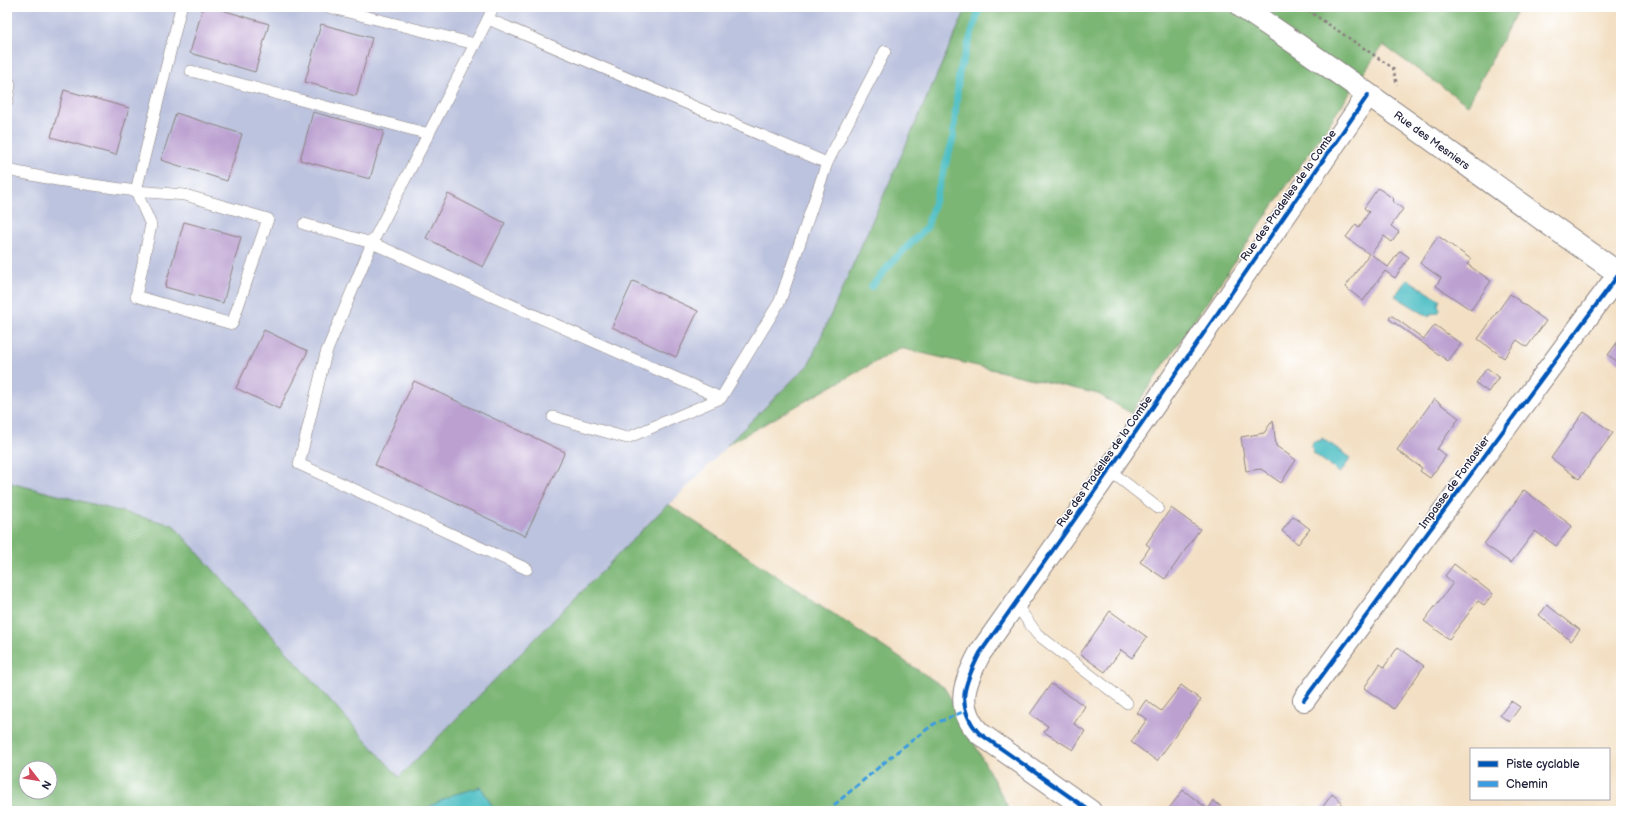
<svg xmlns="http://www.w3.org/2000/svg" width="1628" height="818" font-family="'Balsamiq Sans',sans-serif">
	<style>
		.industrial { fill: #bcc3de }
		.forest { fill: #7cb674; stroke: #4f6c58; fill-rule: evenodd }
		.water { fill: #50bfc5; stroke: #397080 }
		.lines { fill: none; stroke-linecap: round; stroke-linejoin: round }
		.stream { stroke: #50bfc5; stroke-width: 7 }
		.building { fill: #bba0d0 }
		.service-casing { stroke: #8a8180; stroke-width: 12 }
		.minor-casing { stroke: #8a8180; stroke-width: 24 }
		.path { stroke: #8a8180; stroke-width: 2.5; stroke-dasharray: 3 3; stroke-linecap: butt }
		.service { stroke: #fff; stroke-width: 11 }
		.minor { stroke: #fff; stroke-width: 22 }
		.quiet { stroke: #3c9ce2; stroke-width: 3; stroke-dasharray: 6 3; stroke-linecap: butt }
		.cycleway-casing { stroke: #fff; stroke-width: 6 }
		.cycleway { stroke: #0057b8; stroke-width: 4 }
		.labels { text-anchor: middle; stroke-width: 3; stroke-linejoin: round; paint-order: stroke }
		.street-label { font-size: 11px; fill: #22223b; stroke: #fff }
	</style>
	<rect width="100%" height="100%" fill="#fff"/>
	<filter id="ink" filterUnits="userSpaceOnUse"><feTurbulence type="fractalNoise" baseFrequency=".025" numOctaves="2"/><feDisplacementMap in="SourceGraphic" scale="8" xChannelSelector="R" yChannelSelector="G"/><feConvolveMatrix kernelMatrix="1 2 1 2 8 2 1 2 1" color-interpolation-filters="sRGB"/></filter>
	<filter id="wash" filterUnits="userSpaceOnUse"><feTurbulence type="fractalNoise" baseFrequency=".012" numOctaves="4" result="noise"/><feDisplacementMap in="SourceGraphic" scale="16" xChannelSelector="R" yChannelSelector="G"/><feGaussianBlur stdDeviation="0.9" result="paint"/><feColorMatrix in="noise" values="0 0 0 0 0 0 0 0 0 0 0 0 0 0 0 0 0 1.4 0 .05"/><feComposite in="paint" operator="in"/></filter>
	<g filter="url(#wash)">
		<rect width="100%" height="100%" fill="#f3e0c4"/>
		<!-- industrial -->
		<path class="industrial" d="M7 7H967L809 364 399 777 173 525 7 482Z"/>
		<!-- forest -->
		<g class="forest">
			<path d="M967 7H1519L1468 105 1383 45 1131 413 1098 394 900 348 727 445 809 364Z"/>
			<path d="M7 482 173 525 399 777 668 504 945 688 1010 811H7ZM26 768H50V792H26Z"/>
		</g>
		<!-- water -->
		<g class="water">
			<path d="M1407 279 1440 300 1438 304 1440 310 1438 313 1430 314 1429 317 1395 296Z"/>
			<path d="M1322 438 1351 458 1340 473 1312 452 1313 450 1311 446 1314 441H1320Z"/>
			<path d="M481 787 495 811H421L452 795Z"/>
		</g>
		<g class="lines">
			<!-- stream -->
			<path class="stream" d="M871 287 892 262 927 227 953 139 959 73 980 7"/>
		</g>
		<g id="blocks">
			<!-- building -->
			<g class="building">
				<path d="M203 7H212L269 24 255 72 190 53Z"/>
				<path d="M321 24 372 38 356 96 305 82Z"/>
				<path d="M64 90 129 108 116 155 51 137Z"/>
				<path d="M313 112 384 131 370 179 300 160Z"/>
				<path d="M176 113 242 134 227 181 161 160Z"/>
				<path d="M1378 188 1394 199 1392 201 1403 209 1391 226 1399 232 1392 242 1384 236 1371 254 1388 267 1400 251 1409 257 1395 278 1385 271 1363 301 1345 287 1369 254 1346 237 1356 224 1359 227 1369 212 1364 208Z"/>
				<path d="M448 194 505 223 483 267 426 238Z"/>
				<path d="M184 222 241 237 223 303 165 287Z"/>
				<path d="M1438 236 1471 259 1467 264 1491 281 1471 310 1436 286 1441 278 1420 263Z"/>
				<path d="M633 281 698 311 676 357 612 327Z"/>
				<path d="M1510 294 1546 321 1527 347 1517 340 1504 358 1478 339Z"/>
				<path d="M1391 315 1424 339 1435 325 1461 344 1448 361 1389 319Z"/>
				<path d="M264 330 308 351 279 409 236 388Z"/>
				<path d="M1621 337V364L1608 355Z"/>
				<path d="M1487 368 1499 377 1488 392 1476 383Z"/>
				<path d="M414 381 565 452 525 536 375 465Z"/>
				<path d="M1434 399 1459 418 1437 449 1446 456 1430 478 1420 471 1422 468 1397 450Z"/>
				<path d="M1584 412 1613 433 1579 479 1551 458Z"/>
				<path d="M1273 420 1276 446 1296 460 1281 483 1261 469 1246 471 1241 437 1264 433Z"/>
				<path d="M1524 490 1572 526 1556 546 1535 531 1511 563 1484 544Z"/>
				<path d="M1171 508 1200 529 1165 579 1140 562 1150 547 1146 544Z"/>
				<path d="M1293 516 1310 529 1298 544 1282 531Z"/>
				<path d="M1454 564 1493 594 1484 605 1478 601 1449 639 1424 621 1453 583 1445 576Z"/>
				<path d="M1547 605 1580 630 1571 641 1539 615Z"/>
				<path d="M1110 611 1147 637 1132 658 1121 650 1105 672 1080 654Z"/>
				<path d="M1398 647 1424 666 1394 709 1364 688 1380 664 1384 667Z"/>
				<path d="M1051 684 1085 706 1074 724 1085 731 1073 750 1044 732 1048 726 1030 714Z"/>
				<path d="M1181 685 1201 700 1157 761 1131 742 1147 719 1137 713 1146 700 1161 711Z"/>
				<path d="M1511 701 1520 707 1509 722 1500 715Z"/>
				<path d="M1183 790 1208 809 1214 801 1227 811H1167Z"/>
				<path d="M1332 794 1342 802 1335 811H1320Z"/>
			</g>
		</g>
	</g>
	<g filter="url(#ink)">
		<use href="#blocks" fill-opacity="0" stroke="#8a8180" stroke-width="1"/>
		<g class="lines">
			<defs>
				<g id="service">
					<path d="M328 7 475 44"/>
					<path d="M493 7 488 19 827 163"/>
					<path d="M488 19 372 243 326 353 299 464 527 569"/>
					<path d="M191 71 429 134"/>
					<path d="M7 79 10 84 7 103"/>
					<path d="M7 170 57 180 136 191 185 195 268 219 232 324 136 296 151 225 136 191 181 7"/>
					<path d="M304 224 372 243 721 398 780 301 827 163 885 51"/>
					<path d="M553 417 627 438 721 398"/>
					<path d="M1109 470 1158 508"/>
					<path d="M1015 603 1037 634 1127 703"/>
				</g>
				<g id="minor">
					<path d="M1242 7C1371 93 1494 186 1621 275"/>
					<path d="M1304 700 1619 274"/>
					<path d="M1090 811 979 733C954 706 965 682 980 653L1099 485 1368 95"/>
				</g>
			</defs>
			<!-- service casing -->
			<use href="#service" class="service-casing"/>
			<!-- minor casing -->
			<use href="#minor" class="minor-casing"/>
			<!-- path -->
			<path class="path" d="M1303 7 1393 68 1397 85"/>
			<!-- service -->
			<use href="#service" class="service"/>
			<!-- minor -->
			<use href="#minor" class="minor"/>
			<!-- quiet -->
			<path class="quiet" d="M827 811 898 751 934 724 965 711"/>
			<defs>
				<g id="cycleway">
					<path d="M1304 700 1619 274 1621 275"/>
					<path d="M1090 811 979 733C954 706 965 682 980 653L1099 485 1368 95"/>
				</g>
			</defs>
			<!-- cycleway casing -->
			<use href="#cycleway" class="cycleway-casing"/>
			<!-- cycleway -->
			<use href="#cycleway" class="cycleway"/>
		</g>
	</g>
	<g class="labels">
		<!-- street labels -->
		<g class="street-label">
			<text transform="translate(1432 140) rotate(36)" y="4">Rue des Mesniers</text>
			<text transform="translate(1288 195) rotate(-55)" y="4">Rue des Pradelles de la Combe</text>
			<text transform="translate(1104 461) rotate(-55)" y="4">Rue des Pradelles de la Combe</text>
			<text transform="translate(1454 482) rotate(-54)" y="4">Impasse de Fontastier</text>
		</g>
	</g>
	<!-- margin -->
	<rect width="1628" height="818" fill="none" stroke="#fff" stroke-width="24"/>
	<!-- legend -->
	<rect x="1470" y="748" width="140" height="52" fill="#ffffff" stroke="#a7a7b1"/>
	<rect x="1478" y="761" width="20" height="6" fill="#0057b8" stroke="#a7a7b1"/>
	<text x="1506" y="768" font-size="12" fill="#22223b">Piste cyclable</text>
	<rect x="1478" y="781" width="20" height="6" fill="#3c9ce2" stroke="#a7a7b1"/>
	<text x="1506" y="788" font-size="12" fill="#22223b">Chemin</text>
	<!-- north arrow -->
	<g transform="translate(38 780) rotate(121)"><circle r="19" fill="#ffffff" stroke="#a7a7b1"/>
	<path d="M0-3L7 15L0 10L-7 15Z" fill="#d1495b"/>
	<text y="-6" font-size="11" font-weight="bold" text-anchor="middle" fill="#22223b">N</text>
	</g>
</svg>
